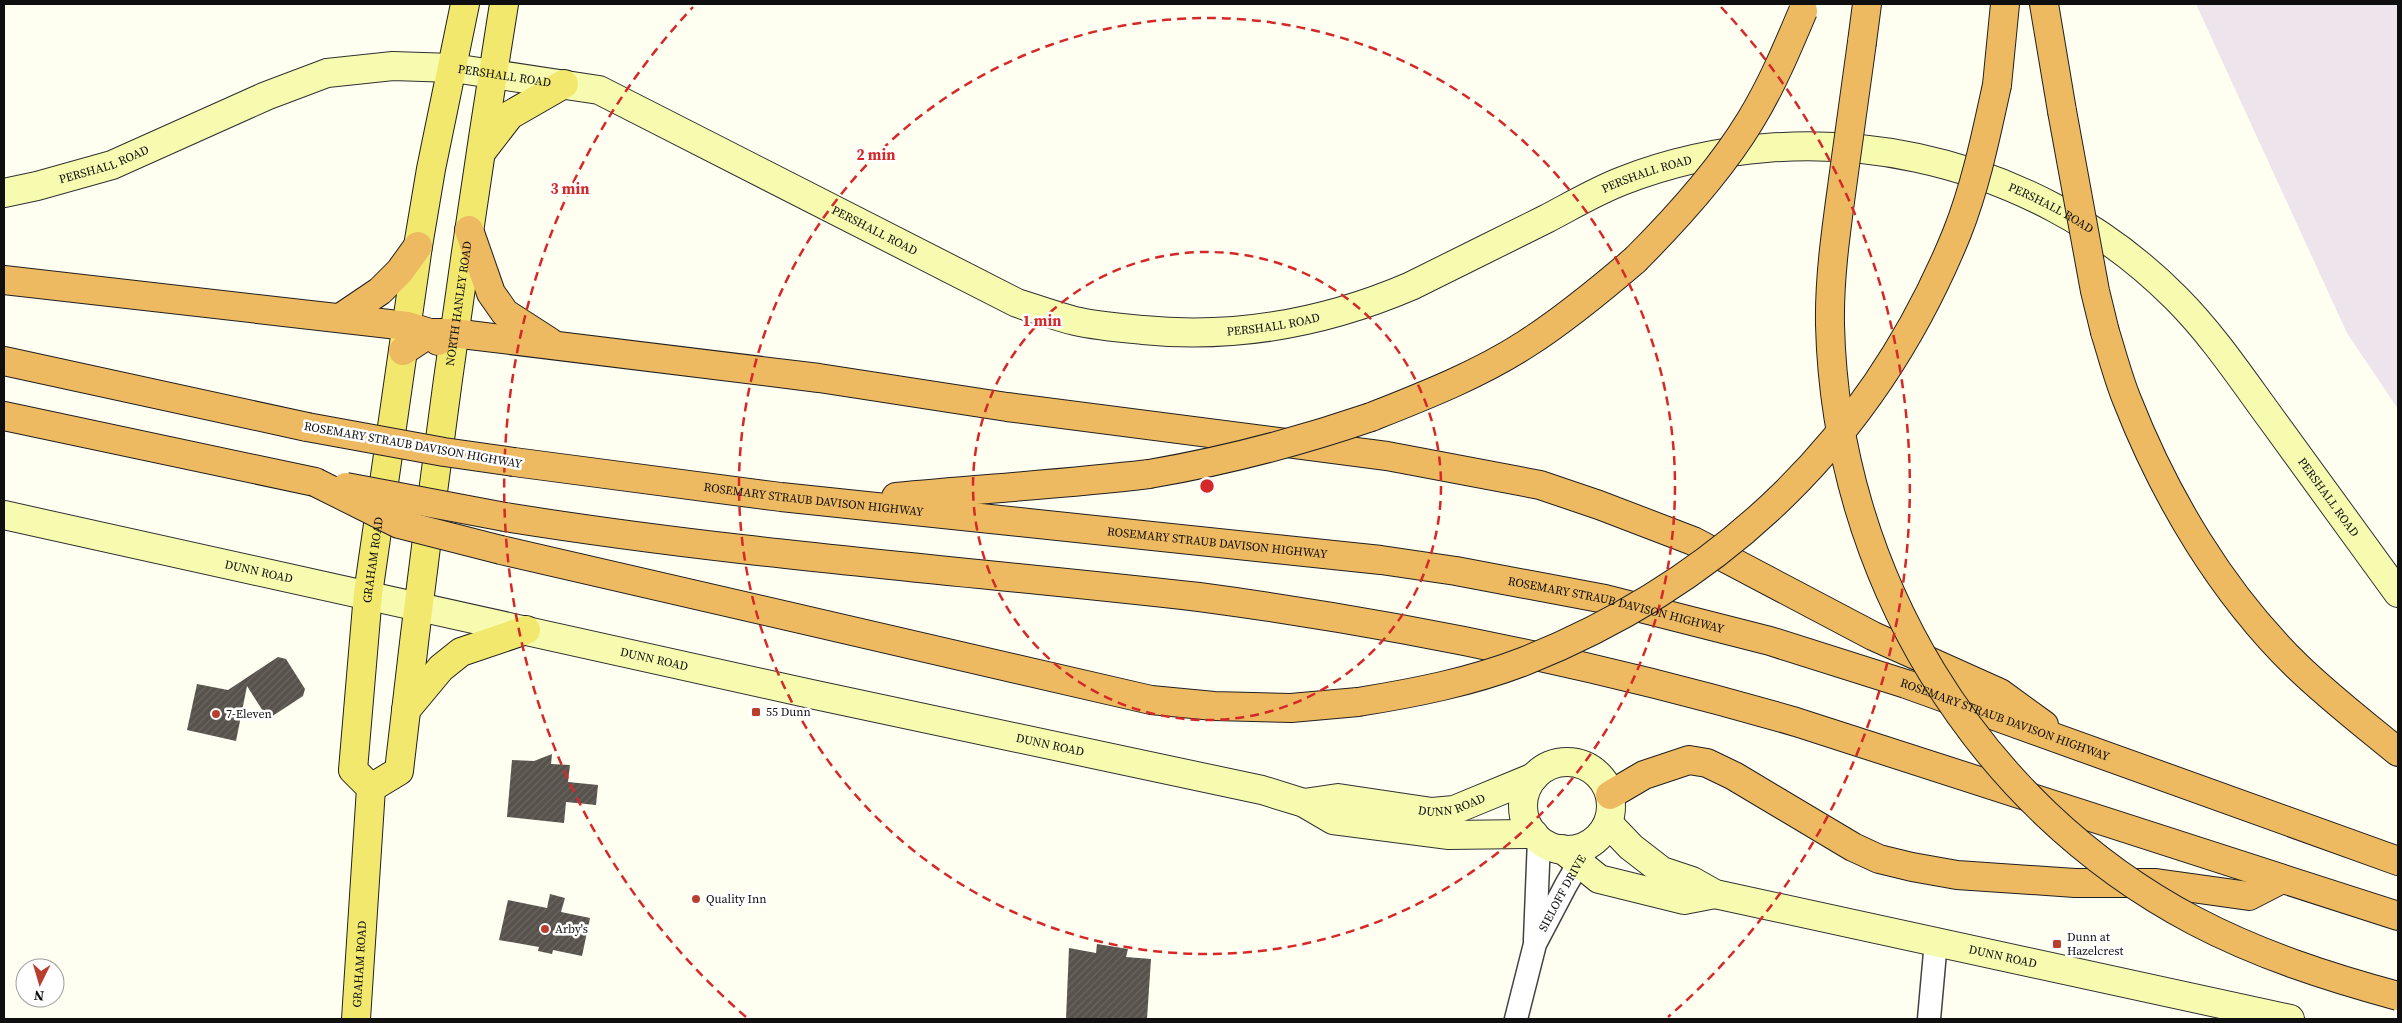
<svg xmlns="http://www.w3.org/2000/svg" width="2402" height="1023" font-family="'Source Serif 4',serif">
	<style>
		.industrial { fill: #ede4ec }
		.building { fill: url(#building-hatch) }
		.lines { fill: none; stroke-linecap: round; stroke-linejoin: round }
		.street-casing { stroke: #424242; stroke-width: 25 }
		.secondary-casing { stroke: #313131; stroke-width: 30 }
		.primary-casing { stroke: #202020; stroke-width: 30 }
		.highway-casing { stroke: #202020; stroke-width: 30 }
		.street { stroke: #fff; stroke-width: 22 }
		.secondary { stroke: #f6fbb0; stroke-width: 28 }
		.primary { stroke: #f2e86e; stroke-width: 28 }
		.highway { stroke: #edb961; stroke-width: 28 }
		.highway-bridge-casing { stroke: #202020; stroke-width: 30; stroke-linecap: butt }
		.highway-bridge { stroke: #edb961; stroke-width: 28 }
		.ring { fill: none; stroke: #d62828; stroke-width: 2.5; stroke-dasharray: 9 6 }
		.poi-dot { fill: #b93e2d; stroke: #fff; stroke-width: 2 }
		.labels { text-anchor: middle; stroke-width: 5; stroke-linejoin: round; paint-order: stroke }
		.street-label { font-size: 12px; fill: #0f0f0f; stroke: #fff }
		.poi-label { font-size: 12px; fill: #0f0f0f; stroke: #fff; text-anchor: start }
		.centre { fill: #d62828; stroke: #fff; stroke-width: 2.5 }
		.ring-label { font-size: 15px; text-anchor: middle; font-weight: bold; fill: #d62828; stroke: #fff; stroke-width: 5; stroke-linejoin: round; paint-order: stroke }
	</style>
	<defs>
		<pattern id="building-hatch" width="6" height="6" patternUnits="userSpaceOnUse" patternTransform="scale(1.25)"><rect width="6" height="6" fill="#57524c"/><path d="M-1 1l2-2M0 6l6-6M5 7l2-2" fill="none" stroke="#6a6661"/></pattern>
	</defs>
	<rect width="100%" height="100%" fill="#fefef1"/>
	<!-- industrial -->
	<path class="industrial" d="M2196 4H2398V409L2347 333Z"/>
	<!-- building -->
	<g class="building">
		<path d="M278 657 286 659 305 689 303 696 268 719 247 686 236 741 187 730 197 684 228 690Z"/>
		<path d="M552 754 551 764 570 765 568 782 598 785 596 805 566 802 564 823 507 817 512 760 534 761Z"/>
		<path d="M550 894 565 898 561 912 590 918 582 956 553 950 552 954 538 951 539 947 499 940 508 900 547 908Z"/>
		<path d="M1097 944 1128 949 1126 957 1151 959 1147 1019H1066L1069 948 1096 953Z"/>
	</g>
	<g class="lines">
		<defs>
			<g id="street">
				<path d="M1535 940 1539 839"/>
				<path id="s1" d="M1516 1019 1535 944 1566 885 1591 842"/>
				<path d="M1929 1019 1936 941"/>
			</g>
			<g id="secondary">
				<path id="s2" d="M4 193 37 186 112 165 266 96 327 73 393 66 453 68 599 90 1017 303C1036 309 1055 316 1075 321 1097 326 1121 328 1143 330 1236 339 1325 323 1411 286 1456 264 1501 241 1546 219 1571 206 1596 191 1622 181 1812 107 2033 154 2176 298 2212 334 2240 376 2270 417 2313 476 2356 535 2398 593"/>
				<path id="s3" d="M4 515 811 694 1262 790 1304 803 1333 820 1449 835 1534 834"/>
				<circle cx="1567" cy="806" r="44"/>
				<path id="s4" d="M1304 803 1338 798 1432 812 1454 810 1534 777"/>
				<path id="s5" d="M1608 823 1631 847 1662 871 1692 881 1715 894 2290 1019"/>
				<path d="M1562 849 1599 879 1684 900 1715 894"/>
			</g>
			<g id="primary">
				<path d="M483 150 510 115 564 84"/>
				<path d="M406 710 441 668 461 652 526 630"/>
				<path id="s6" d="M371 788 399 771C428 514 463 259 504 4"/>
				<path id="s7" d="M356 1019 371 788 353 770 368 594 418 246 431 169 465 4"/>
			</g>
			<g id="highway">
				<path d="M2044 4 2062 111"/>
				<path d="M1862 42 1867 4"/>
				<path d="M1997 85 2005 4"/>
				<path d="M469 230 491 293 505 313 550 342"/>
				<path d="M4 280 407 326 430 333 438 341"/>
				<path d="M340 318 380 291 400 271 418 246"/>
				<path d="M2105 332C2112 354 2118 378 2127 400 2165 497 2222 593 2297 666 2329 697 2364 724 2398 752"/>
				<path d="M403 351 430 333H453L819 378 1007 407 1387 456 1540 485 1599 505 1693 541 1873 636 2000 693 2044 725"/>
				<path d="M4 361 307 427"/>
				<path d="M4 416 315 482"/>
				<path d="M1371 417C1424 396 1478 375 1526 344 1565 319 1600 290 1635 260"/>
				<path id="s8" d="M514 462 781 497 1381 560 1456 571 1605 599 1770 641 1906 684 2398 861"/>
				<path d="M896 497C980 489 1065 484 1149 474"/>
				<path d="M505 517C735 554 968 571 1199 597 1401 624 1600 665 1796 722L2398 916"/>
				<path d="M501 550 1151 700 1214 706 1291 708 1358 702"/>
				<path d="M1610 795 1644 775 1689 760 1707 763 1734 776 1853 847 1879 859 1912 867 1957 875 2075 883H2156L2249 896 2282 879"/>
			</g>
		</defs>
		<!-- street casing -->
		<use href="#street" class="street-casing"/>
		<!-- secondary casing -->
		<use href="#secondary" class="secondary-casing"/>
		<!-- primary casing -->
		<use href="#primary" class="primary-casing"/>
		<!-- highway casing -->
		<use href="#highway" class="highway-casing"/>
		<!-- street -->
		<use href="#street" class="street"/>
		<!-- secondary -->
		<use href="#secondary" class="secondary"/>
		<!-- primary -->
		<use href="#primary" class="primary"/>
		<!-- highway -->
		<use href="#highway" class="highway"/>
		<defs>
			<g id="highway-bridge">
				<path d="M1862 42C1856 83 1851 124 1845 165 1838 218 1829 272 1830 325 1836 573 1975 805 2195 921 2260 955 2328 977 2398 996"/>
				<path d="M2062 111 2095 291 2105 332"/>
				<path d="M1635 260C1677 218 1719 172 1750 121 1771 87 1787 49 1803 11"/>
				<path d="M307 427 444 452 514 462"/>
				<path d="M1149 474C1225 461 1298 442 1371 417"/>
				<path d="M315 482 399 524 501 550"/>
				<path d="M346 487 505 517"/>
				<path d="M1358 702C1414 693 1471 682 1525 661 1727 580 1875 435 1957 233 1976 185 1986 135 1997 85"/>
			</g>
		</defs>
		<!-- highway-bridge casing -->
		<use href="#highway-bridge" class="highway-bridge-casing"/>
		<!-- highway-bridge -->
		<use href="#highway-bridge" class="highway-bridge"/>
	</g>
	<!-- distance rings -->
	<g class="ring">
		<circle cx="1207" cy="486" r="234"/>
		<circle cx="1207" cy="486" r="468"/>
		<path d="M746 1017A703 703 0 0 1 693 7M1721 7A703 703 0 0 1 1668 1017"/>
	</g>
	<!-- markers -->
	<g class="poi-dot">
		<rect x="751" y="707" width="10" height="10" rx="2.5"/>
		<circle cx="216" cy="714" r="5"/>
		<circle cx="696" cy="899" r="5"/>
		<circle cx="545" cy="929" r="5"/>
		<rect x="2052" y="939" width="10" height="10" rx="2.5"/>
	</g>
	<g class="labels">
		<!-- street labels -->
		<g class="street-label">
			<text dy="4" stroke="none"><textPath href="#s2" startOffset="524">PERSHALL ROAD</textPath></text>
			<text dy="4" stroke="none"><textPath href="#s2" startOffset="104">PERSHALL ROAD</textPath></text>
			<text dy="4" stroke="none"><textPath href="#s2" startOffset="1754">PERSHALL ROAD</textPath></text>
			<text dy="4" stroke="none"><textPath href="#s2" startOffset="2172">PERSHALL ROAD</textPath></text>
			<text dy="4" stroke="none"><textPath href="#s2" startOffset="929">PERSHALL ROAD</textPath></text>
			<text dy="4" stroke="none"><textPath href="#s6" startOffset="504">NORTH HANLEY ROAD</textPath></text>
			<text dy="4" stroke="none"><textPath href="#s2" startOffset="1349">PERSHALL ROAD</textPath></text>
			<text transform="translate(413 445) rotate(10)" y="4">ROSEMARY STRAUB DAVISON HIGHWAY</text>
			<text dy="4" stroke="none"><textPath href="#s2" startOffset="2578">PERSHALL ROAD</textPath></text>
			<text dy="4" stroke="none"><textPath href="#s8" startOffset="302">ROSEMARY STRAUB DAVISON HIGHWAY</textPath></text>
			<text dy="4" stroke="none"><textPath href="#s8" startOffset="708">ROSEMARY STRAUB DAVISON HIGHWAY</textPath></text>
			<text dy="4" stroke="none"><textPath href="#s7" startOffset="468">GRAHAM ROAD</textPath></text>
			<text dy="4" stroke="none"><textPath href="#s3" startOffset="261">DUNN ROAD</textPath></text>
			<text dy="4" stroke="none"><textPath href="#s8" startOffset="1112">ROSEMARY STRAUB DAVISON HIGHWAY</textPath></text>
			<text dy="4" stroke="none"><textPath href="#s3" startOffset="666">DUNN ROAD</textPath></text>
			<text dy="4" stroke="none"><textPath href="#s8" startOffset="1518">ROSEMARY STRAUB DAVISON HIGHWAY</textPath></text>
			<text dy="4" stroke="none"><textPath href="#s3" startOffset="1071">DUNN ROAD</textPath></text>
			<text dy="4" stroke="none"><textPath href="#s4" startOffset="150">DUNN ROAD</textPath></text>
			<text dy="4" stroke="none"><textPath href="#s1" startOffset="135">SIELOFF DRIVE</textPath></text>
			<text dy="4" stroke="none"><textPath href="#s5" startOffset="425">DUNN ROAD</textPath></text>
			<text dy="4" stroke="none"><textPath href="#s7" startOffset="55">GRAHAM ROAD</textPath></text>
		</g>
		<!-- poi labels -->
		<g class="poi-label">
			<text x="766" y="716">55 Dunn</text>
			<text x="226" y="718">7-Eleven</text>
			<text x="706" y="903">Quality Inn</text>
			<text x="555" y="933">Arby's</text>
			<text x="2067" y="941">Dunn at<tspan x="2067" dy="14">Hazelcrest</tspan></text>
		</g>
	</g>
	<circle cx="1207" cy="486" r="8" class="centre"/>
	<g class="ring-label">
		<text x="876" y="160">2 min</text>
		<text x="570" y="194">3 min</text>
		<text x="1042" y="326">1 min</text>
	</g>
	<!-- border -->
	<rect width="2402" height="1023" fill="none" stroke="#0f0f0f" stroke-width="10"/>
	<!-- north arrow -->
	<g transform="translate(40 983) rotate(185)"><circle r="24" fill="#ffffff" stroke="#9f9f9f"/>
	<path d="M0-4L9 19L0 12L-9 19Z" fill="#b93e2d"/>
	<text y="-8" font-size="14" font-weight="bold" text-anchor="middle" fill="#0f0f0f">N</text>
	</g>
</svg>
